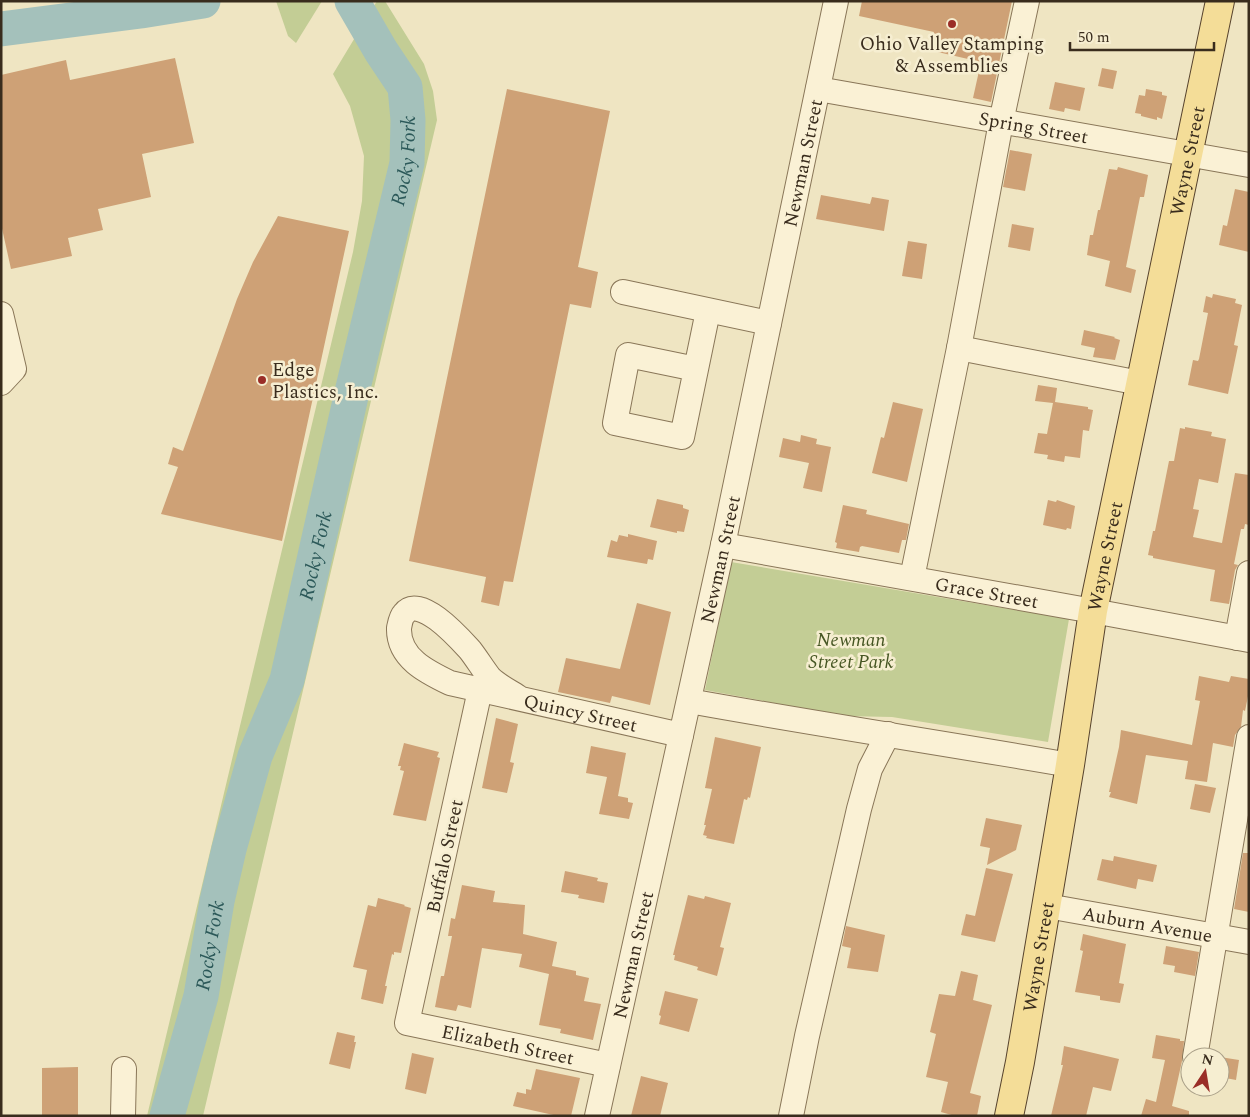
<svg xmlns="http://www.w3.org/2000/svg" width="1250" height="1117" font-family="Spectral,serif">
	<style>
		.green { fill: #c3cd95 }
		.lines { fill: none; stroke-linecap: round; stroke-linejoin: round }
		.river { stroke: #a4c1bb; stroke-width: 35 }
		.building { fill: #cea176 }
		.minor-casing { stroke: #897658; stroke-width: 26 }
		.major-casing { stroke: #57432d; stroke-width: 30 }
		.minor { stroke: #faf1d5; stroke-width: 24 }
		.major { stroke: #f4dd98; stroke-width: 28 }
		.poi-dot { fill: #9a2d27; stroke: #f6eed1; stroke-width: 2 }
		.labels { text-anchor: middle; stroke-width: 5; stroke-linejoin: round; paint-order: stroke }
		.poi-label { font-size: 19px; fill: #392c1d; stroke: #f6eed1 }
		.street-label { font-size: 19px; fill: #392c1d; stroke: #f6eed1 }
		.park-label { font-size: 19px; font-style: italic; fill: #465623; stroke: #f6eed1 }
		.water-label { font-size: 20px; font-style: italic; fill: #2c5959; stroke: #f6eed1 }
	</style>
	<rect width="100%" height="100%" fill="#efe5c2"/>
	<!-- green -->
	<g class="green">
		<path d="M276 1H322L296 43 288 36Z"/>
		<path d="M377 1H385L424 64 433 91 437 120 203 1116H147L353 252 362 201 364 156 350 106 333 74Z"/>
		<path d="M731 562 1069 619 1048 742 892 717 844 716 705 690Z"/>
	</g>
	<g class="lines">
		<!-- river -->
		<g class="river">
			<path d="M1 29 141 11 203 1"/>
			<path id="s1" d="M167 1116 201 996 217 901 229 849 255 756 287 680 352 392 407 163 408 120 405 87 381 51 352 1"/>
		</g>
	</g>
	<!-- building -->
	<g class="building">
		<path d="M862 1H1012L991 102 973 98 981 62 929 50 934 32 859 16Z"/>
		<path d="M175 58 194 143 142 154 151 197 98 209 103 230 68 238 72 256 11 269 1 224V75L66 60 70 80Z"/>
		<path d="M1102 68 1117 71 1113 89 1098 86Z"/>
		<path d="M1055 82 1085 88 1080 111 1065 108 1064 112 1049 109Z"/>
		<path d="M507 89 610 111 578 267 598 272 591 308 570 304 513 582 504 581 499 606 481 602 486 577 409 561Z"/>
		<path d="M1146 89 1162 92V95L1167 96 1162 119 1157 117V120L1141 116V114L1135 113 1139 95 1145 96Z"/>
		<path d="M1010 150 1032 154 1025 191 1003 187Z"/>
		<path d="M1118 167 1148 175 1144 197H1140L1126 267 1136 270 1131 293 1105 286 1110 261 1087 255 1090 235H1093L1098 210H1100L1109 169 1117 170Z"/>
		<path d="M1235 189 1249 192V252L1219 245 1223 225 1227 226Z"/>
		<path d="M821 195 870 204 872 197 889 200 884 231 816 219Z"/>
		<path d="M278 216 349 231 282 541 161 514 178 467 168 464 173 447 183 451 237 299 253 262Z"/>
		<path d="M1012 224 1034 228 1030 251 1008 247Z"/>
		<path d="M908 241 927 244 922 279 902 276Z"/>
		<path d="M1213 294 1236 299 1235 303 1242 305 1234 345 1238 346 1228 394 1188 385 1193 360 1198 361 1199 359 1208 313 1203 312 1206 296 1212 298Z"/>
		<path d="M1084 330 1115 337 1114 338 1120 340 1115 360 1093 357 1095 348 1081 345Z"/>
		<path d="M1038 385 1057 388 1055 402 1088 407V409L1093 410 1089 431 1083 430 1080 458 1065 456 1064 462 1047 459 1048 455 1034 453 1038 433 1047 434 1053 403 1035 401Z"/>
		<path d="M893 402 923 409 907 482 872 473 881 437 884 438Z"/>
		<path d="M1185 427 1212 432 1211 436 1226 439 1218 483 1199 479 1193 509 1199 510 1193 537 1222 543 1235 473 1249 475V525L1245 524 1244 529H1241L1234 564 1238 565 1235 570 1229 604 1210 601 1215 570 1153 558V556L1148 555 1153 531H1155L1169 461H1174L1180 428 1185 429Z"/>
		<path d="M801 435 817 439 816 444 831 447 822 492 803 488 809 463 779 457 783 438 800 442Z"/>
		<path d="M657 499 683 505V508L689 510 684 532 677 531V533L650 527Z"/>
		<path d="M1048 500 1056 502 1057 500 1075 506 1071 529 1067 528 1066 530 1043 525Z"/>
		<path d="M843 505 867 510 866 514 909 524 906 540H902L899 553 862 546 860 547 859 552 836 548 837 543 835 542Z"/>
		<path d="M628 534 657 541 653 560 648 559 647 564 607 557 611 540 617 542 619 535 628 537Z"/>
		<path d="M637 603 671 612 650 705 612 696 610 703 558 692 566 658 620 669Z"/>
		<path d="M1199 676 1229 682 1231 676 1249 679V691L1245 711 1243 710 1241 727 1235 735 1233 747 1213 743 1207 782 1185 779 1188 761 1146 755 1137 804 1109 797 1111 792H1109L1119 747 1121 730 1192 745 1200 701 1195 700Z"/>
		<path d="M496 718 518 724 510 762 514 763 507 793 482 788Z"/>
		<path d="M715 737 761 747 750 798 748 797 747 800 744 799 734 844 706 838 707 836 703 835 706 825H704L712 789 705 788Z"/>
		<path d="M404 743 439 752 437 757 440 758 426 821 393 815 404 771 400 770 401 766H398Z"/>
		<path d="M591 746 626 753 618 796 628 798V802L633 803 629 819 599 814 607 777 586 773Z"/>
		<path d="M1195 784 1216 788 1210 813 1190 809Z"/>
		<path d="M986 818 1022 825 1016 850 987 865 990 848 980 846Z"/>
		<path d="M1243 853H1249V912L1234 909Z"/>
		<path d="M1114 856 1157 865 1153 882 1138 879 1136 889 1097 880 1102 859 1113 861Z"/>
		<path d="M986 868 1013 874 995 942 961 935 966 914 975 916Z"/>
		<path d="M565 871 598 878 597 881 608 883 604 903 578 898 579 895 561 892Z"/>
		<path d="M462 885 495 891 493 902 525 905 523 934 557 942 552 966 576 971V975L589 978 584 1001 601 1004 593 1040 560 1033 561 1029 539 1025 549 974 519 967 522 954 482 948 471 1008 458 1005 456 1011 435 1007 441 976H444L452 936H448L451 918 455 919Z"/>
		<path d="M688 895 704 899 705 896 731 903 720 947 724 948 717 976 697 970 698 967 674 960 675 955H673Z"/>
		<path d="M378 898 405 905 404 906 411 908 401 953 394 952V955L392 954 385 986H387L383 1004 361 999 367 970 353 967 368 905 376 907Z"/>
		<path d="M846 926 885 935 878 972 847 968 851 948 842 946Z"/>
		<path d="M1083 934 1126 944 1119 983 1124 984 1120 1003 1100 1000V996L1075 992 1083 951 1080 950Z"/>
		<path d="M1166 946 1199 952 1195 976 1174 972 1175 966 1163 964Z"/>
		<path d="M961 971 978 975 973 1000 992 1005 970 1093 981 1096 977 1116H955L941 1112 948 1082 926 1077 936 1034 930 1032 939 994 955 996Z"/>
		<path d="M665 991 698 999 689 1032 659 1024 661 1016 659 1015Z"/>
		<path d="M337 1032 355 1036 354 1042H356L350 1069 329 1064Z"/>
		<path d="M1156 1035 1180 1039V1041H1184L1182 1061 1172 1106 1189 1111V1116H1141L1146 1099 1156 1102 1165 1060 1152 1058Z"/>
		<path d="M1064 1046 1119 1059 1111 1091 1093 1087 1086 1116H1051L1063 1065H1061Z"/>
		<path d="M412 1053 434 1058 426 1094 405 1089Z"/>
		<path d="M1220 1057 1239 1060 1236 1080 1220 1077Z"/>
		<path d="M78 1067V1116H42V1068Z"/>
		<path d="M536 1069 580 1078 571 1116H558L513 1106 517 1092 526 1094V1089L531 1090Z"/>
		<path d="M641 1076 668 1083 660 1116H631Z"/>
	</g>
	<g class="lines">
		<defs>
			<g id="minor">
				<path id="s2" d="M818 89 1249 165"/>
				<path d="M623 292 769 323"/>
				<path d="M1 314 14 369 1 383"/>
				<path d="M959 348 1140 383"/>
				<path d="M696 369 628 355 615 423 682 437 708 311"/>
				<path id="s3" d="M723 545 1093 611 1249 640"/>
				<path d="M912 578 959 348 1001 122 1027 1"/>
				<path d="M1237 638 1249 573"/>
				<path id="s4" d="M480 690 407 1023 608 1065"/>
				<path id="s5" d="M518 697C509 691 498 686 490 678 483 669 477 659 470 650 459 638 419 593 404 614 401 617 400 623 399 628 398 658 427 672 450 683L681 735"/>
				<path d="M689 701C816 724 943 743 1070 765"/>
				<path id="s6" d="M1047 906 1249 942"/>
				<path d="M1195 1057 1249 737"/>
				<path d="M123 1116 124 1069"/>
				<path id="s7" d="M597 1116 723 545 836 1"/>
				<path d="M791 1116 807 1036 859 809 870 769 888 734"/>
			</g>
			<g id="major">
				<path id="s8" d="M1009 1116 1020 1062 1070 765 1093 611 1220 1"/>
			</g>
		</defs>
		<!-- minor casing -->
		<use href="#minor" class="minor-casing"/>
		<!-- major casing -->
		<use href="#major" class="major-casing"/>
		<!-- minor -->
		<use href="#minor" class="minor"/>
		<!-- major -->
		<use href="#major" class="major"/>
	</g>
	<!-- markers -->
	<g class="poi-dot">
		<circle cx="952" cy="24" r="5"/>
		<circle cx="262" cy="380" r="5"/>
	</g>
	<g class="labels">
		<!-- poi labels -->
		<g class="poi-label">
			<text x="952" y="50">Ohio Valley Stamping<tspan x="952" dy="22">&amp; Assemblies</tspan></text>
			<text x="272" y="376" text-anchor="start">Edge<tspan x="272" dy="22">Plastics, Inc.</tspan></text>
		</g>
		<!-- street labels -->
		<g class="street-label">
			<text dy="7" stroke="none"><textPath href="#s2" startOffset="219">Spring Street</textPath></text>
			<text dy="7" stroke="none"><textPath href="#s8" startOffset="972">Wayne Street</textPath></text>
			<text dy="7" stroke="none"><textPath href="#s7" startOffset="975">Newman Street</textPath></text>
			<text dy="7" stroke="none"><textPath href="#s8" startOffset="568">Wayne Street</textPath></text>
			<text dy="7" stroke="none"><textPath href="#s7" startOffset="570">Newman Street</textPath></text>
			<text dy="7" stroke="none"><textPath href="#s3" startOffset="268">Grace Street</textPath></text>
			<text dy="7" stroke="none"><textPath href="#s5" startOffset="380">Quincy Street</textPath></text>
			<text transform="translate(444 856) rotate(-78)" y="7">Buffalo Street</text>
			<text dy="7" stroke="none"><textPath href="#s6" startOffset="102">Auburn Avenue</textPath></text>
			<text dy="7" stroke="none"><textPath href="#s7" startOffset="165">Newman Street</textPath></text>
			<text dy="7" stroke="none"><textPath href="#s8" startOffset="162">Wayne Street</textPath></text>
			<text dy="7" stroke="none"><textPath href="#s4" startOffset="444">Elizabeth Street</textPath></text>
		</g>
		<!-- park labels -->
		<g class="park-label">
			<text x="851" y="646">Newman<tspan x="851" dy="22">Street Park</tspan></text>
		</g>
		<!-- water labels -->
		<g class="water-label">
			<text dy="7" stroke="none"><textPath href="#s1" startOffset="986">Rocky Fork</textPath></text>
			<text dy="7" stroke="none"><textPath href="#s1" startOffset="581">Rocky Fork</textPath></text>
			<text dy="7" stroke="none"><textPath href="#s1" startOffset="176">Rocky Fork</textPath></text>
		</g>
	</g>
	<!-- border -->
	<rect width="1250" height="1117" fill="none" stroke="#392c1d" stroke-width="5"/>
	<!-- north arrow -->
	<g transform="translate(1205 1072) rotate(12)"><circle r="24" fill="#f6eed1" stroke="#aaa089"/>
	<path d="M0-4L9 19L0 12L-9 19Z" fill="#9a2d27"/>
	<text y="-8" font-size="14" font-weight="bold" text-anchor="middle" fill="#392c1d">N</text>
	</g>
	<!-- scale -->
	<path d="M1070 42v8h144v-8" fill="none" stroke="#392c1d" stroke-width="2.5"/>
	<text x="1078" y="42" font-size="15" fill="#392c1d" stroke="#f6eed1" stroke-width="4" paint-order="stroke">50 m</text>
</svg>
